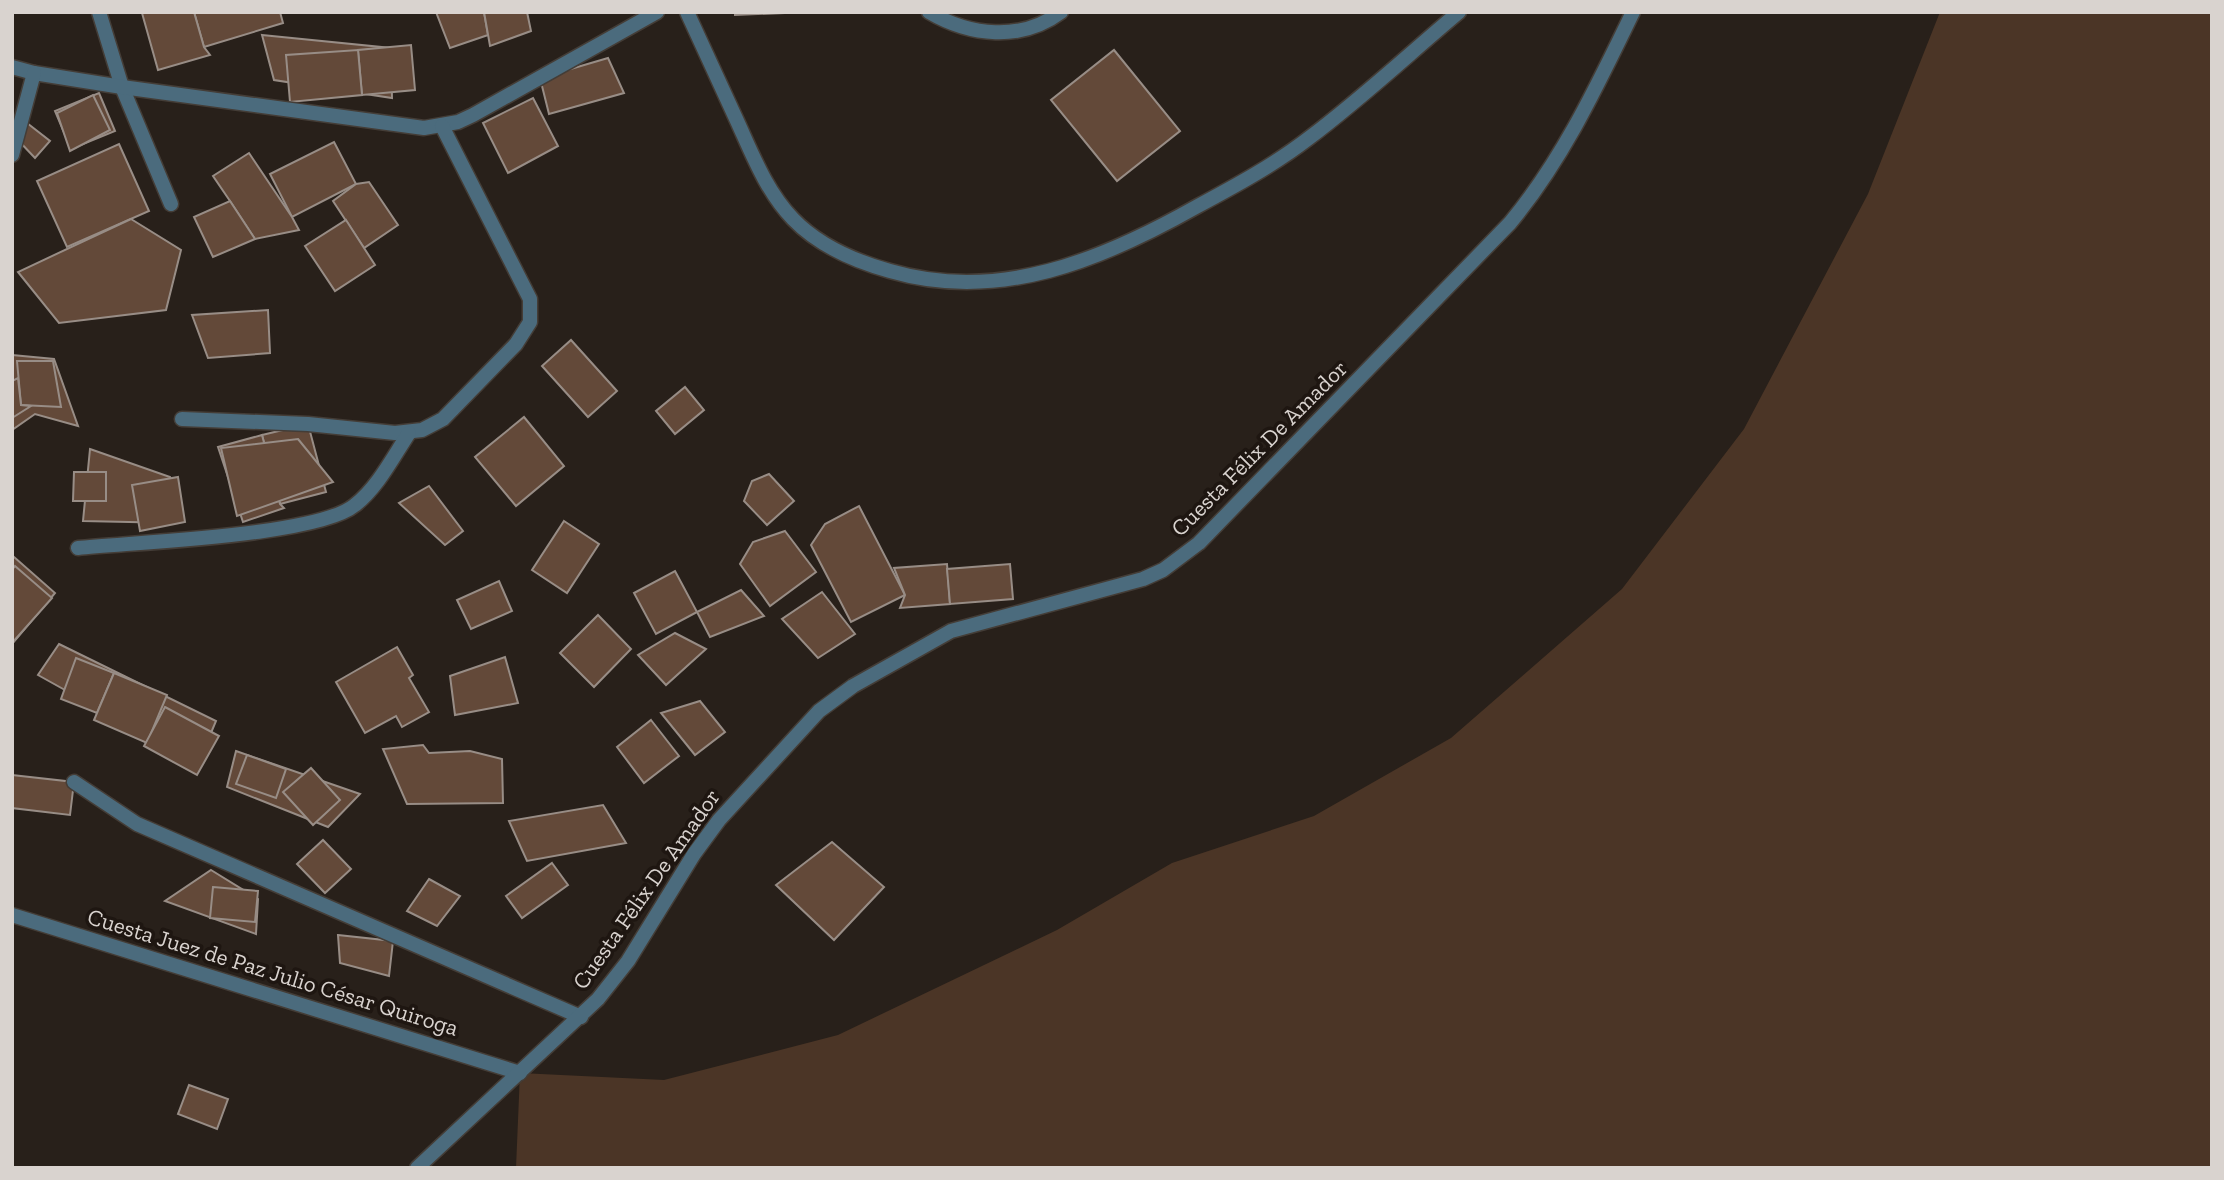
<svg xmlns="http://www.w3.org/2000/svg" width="2224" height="1180" font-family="'Zilla Slab',serif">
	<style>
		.green { fill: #4b3526 }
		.building { fill: #634939; stroke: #988d86; stroke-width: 2 }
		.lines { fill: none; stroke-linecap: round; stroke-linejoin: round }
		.service-casing { stroke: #443d37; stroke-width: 17 }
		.tertiary-casing { stroke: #443d37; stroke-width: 17 }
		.service { stroke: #4b6b7d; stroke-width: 14 }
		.tertiary { stroke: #4b6b7d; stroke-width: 14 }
		.labels { text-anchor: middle; stroke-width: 7; stroke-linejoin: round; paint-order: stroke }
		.street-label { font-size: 23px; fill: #d9d3cf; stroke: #1e1611 }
	</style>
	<rect width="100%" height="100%" fill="#28201a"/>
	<!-- green -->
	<path class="green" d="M1940 12H2212V1168H516L520 1073 664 1080 838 1035 1057 930 1172 863 1314 816 1451 738 1622 589 1744 429 1868 194Z"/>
	<!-- building -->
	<g class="building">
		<path d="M194 12H280L283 23 204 47Z"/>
		<path d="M194 12 204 47 210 55 158 70 142 13Z"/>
		<path d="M436 12H484L488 35 450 48Z"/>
		<path d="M484 12H527L531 31 490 46Z"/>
		<path d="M735 12H784V13L735 15Z"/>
		<path d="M262 35 391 48 392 98 274 80Z"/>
		<path d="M411 45 415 90 362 95 358 50Z"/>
		<path d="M358 50 362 95 290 102 286 55Z"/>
		<path d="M1114 50 1180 131 1117 181 1051 100Z"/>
		<path d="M608 58 624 93 549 114 540 78Z"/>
		<path d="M99 93 115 131 71 149 55 111Z"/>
		<path d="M93 95 110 130 70 151 57 113Z"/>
		<path d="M533 98 558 146 508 173 483 123Z"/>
		<path d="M27 123 50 141 35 158 17 139Z"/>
		<path d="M334 142 356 184 292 217 270 174Z"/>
		<path d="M119 144 149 211 67 247 37 181Z"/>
		<path d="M249 153 292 217 299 230 255 239 230 201 213 176Z"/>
		<path d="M369 182 398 225 364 248 333 201 356 184Z"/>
		<path d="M230 201 255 239 213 257 194 217Z"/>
		<path d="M131 219 181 250 166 310 59 323 18 272Z"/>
		<path d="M346 220 375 265 335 291 305 246Z"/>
		<path d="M268 310 270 353 208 358 192 315Z"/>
		<path d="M571 340 617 391 588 417 542 366Z"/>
		<path d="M12 355 54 359 78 426 35 414 12 430Z"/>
		<path d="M17 361H53L61 407 21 405Z"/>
		<path d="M18 378 21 405 31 406 12 418V381Z"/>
		<path d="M685 387 704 410 675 434 656 411Z"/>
		<path d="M524 417 564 466 516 506 475 457Z"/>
		<path d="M308 424 326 492 280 504 262 435Z"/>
		<path d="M262 435 280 504 284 508 243 522 218 447Z"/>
		<path d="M298 439 333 482 237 516 221 448Z"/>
		<path d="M90 449 170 477 175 523 83 521Z"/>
		<path d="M74 472H106V501H73Z"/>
		<path d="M769 474 794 501 767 525 744 501 752 481Z"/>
		<path d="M178 477 185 522 140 531 132 485Z"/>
		<path d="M429 486 463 531 445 545 399 503Z"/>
		<path d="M859 506 905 595 851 622 811 545 825 524Z"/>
		<path d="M564 521 599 544 567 593 532 570Z"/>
		<path d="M785 531 816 572 770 606 740 564 753 542Z"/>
		<path d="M14 557 55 593 12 644V560Z"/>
		<path d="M947 564 950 604 900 608 905 595 894 568Z"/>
		<path d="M1010 564 1013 599 950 604 947 569Z"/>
		<path d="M15 566 52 598 12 643V570Z"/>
		<path d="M675 571 697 612 656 634 634 593Z"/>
		<path d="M499 581 512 611 471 629 457 600Z"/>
		<path d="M741 590 764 616 710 637 697 612Z"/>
		<path d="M822 592 855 634 818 658 782 619Z"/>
		<path d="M598 615 631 649 594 687 560 653Z"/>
		<path d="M675 633 706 649 666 685 638 655Z"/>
		<path d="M59 644 216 721 198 764 38 675Z"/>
		<path d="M397 647 413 675 409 678 429 712 402 727 396 716 365 733 336 682Z"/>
		<path d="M505 657 518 703 455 715 450 676Z"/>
		<path d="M76 658 114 673 97 713 61 699Z"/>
		<path d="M114 673 167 695 147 743 94 720Z"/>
		<path d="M700 701 725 732 695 755 661 713Z"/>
		<path d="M165 707 219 736 197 775 144 746Z"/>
		<path d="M651 720 679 756 644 783 617 747Z"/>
		<path d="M423 745 429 753 470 751 502 759 503 803 407 804 383 749Z"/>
		<path d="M236 751 360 794 328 827 227 787Z"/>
		<path d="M247 755 286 769 276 798 236 784Z"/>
		<path d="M311 768 340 800 313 825 283 792Z"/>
		<path d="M12 775 74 782 70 815 12 808Z"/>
		<path d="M603 805 626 843 527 861 509 821Z"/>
		<path d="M323 840 351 869 325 893 297 864Z"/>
		<path d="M832 842 884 887 834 940 776 885Z"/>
		<path d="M552 863 568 885 522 918 506 896Z"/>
		<path d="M211 870 258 899 256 934 165 901Z"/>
		<path d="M429 879 460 896 437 926 407 911Z"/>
		<path d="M213 887 258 891 255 922 210 918Z"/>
		<path d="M338 935 393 941 389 976 340 963Z"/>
		<path d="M189 1085 228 1099 217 1129 178 1114Z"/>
	</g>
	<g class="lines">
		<defs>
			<g id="service">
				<path d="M99 12 122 87 171 204"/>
				<path d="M12 67 34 73 122 87 424 128 458 122 473 115 657 12"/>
				<path d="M12 155 34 73"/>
				<path d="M182 419 308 424 395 433 422 430 443 419 516 344 530 322V299L442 126"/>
				<path d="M78 548C135 542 318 536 355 505 378 487 393 457 409 433"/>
				<path d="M74 782 137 824 581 1017"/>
			</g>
			<g id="tertiary">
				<path d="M687 12C704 49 721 86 738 123 753 156 767 192 793 219 819 246 854 261 890 271 999 303 1102 260 1196 207 1235 186 1274 165 1309 138 1361 99 1409 54 1459 12"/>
				<path d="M929 12C970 36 1021 42 1061 12"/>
				<path d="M12 915 520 1073"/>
				<path d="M417 1168 598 999 628 961 694 854 719 820 819 711 853 686 951 631 1143 579 1163 570 1199 543 1510 223C1563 159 1597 86 1633 12"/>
			</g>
		</defs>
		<!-- service casing -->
		<use href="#service" class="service-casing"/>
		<!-- tertiary casing -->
		<use href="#tertiary" class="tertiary-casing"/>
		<!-- service -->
		<use href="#service" class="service"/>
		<!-- tertiary -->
		<use href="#tertiary" class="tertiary"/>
	</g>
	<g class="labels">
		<!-- street labels -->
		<g class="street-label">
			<text transform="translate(1259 448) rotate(-45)" y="8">Cuesta Félix De Amador</text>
			<text transform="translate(646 889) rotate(-55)" y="8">Cuesta Félix De Amador</text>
			<text transform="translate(273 972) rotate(17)" y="8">Cuesta Juez de Paz Julio César Quiroga</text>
		</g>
	</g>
	<!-- border -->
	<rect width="2224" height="1180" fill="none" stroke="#d9d3cf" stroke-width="28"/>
</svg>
